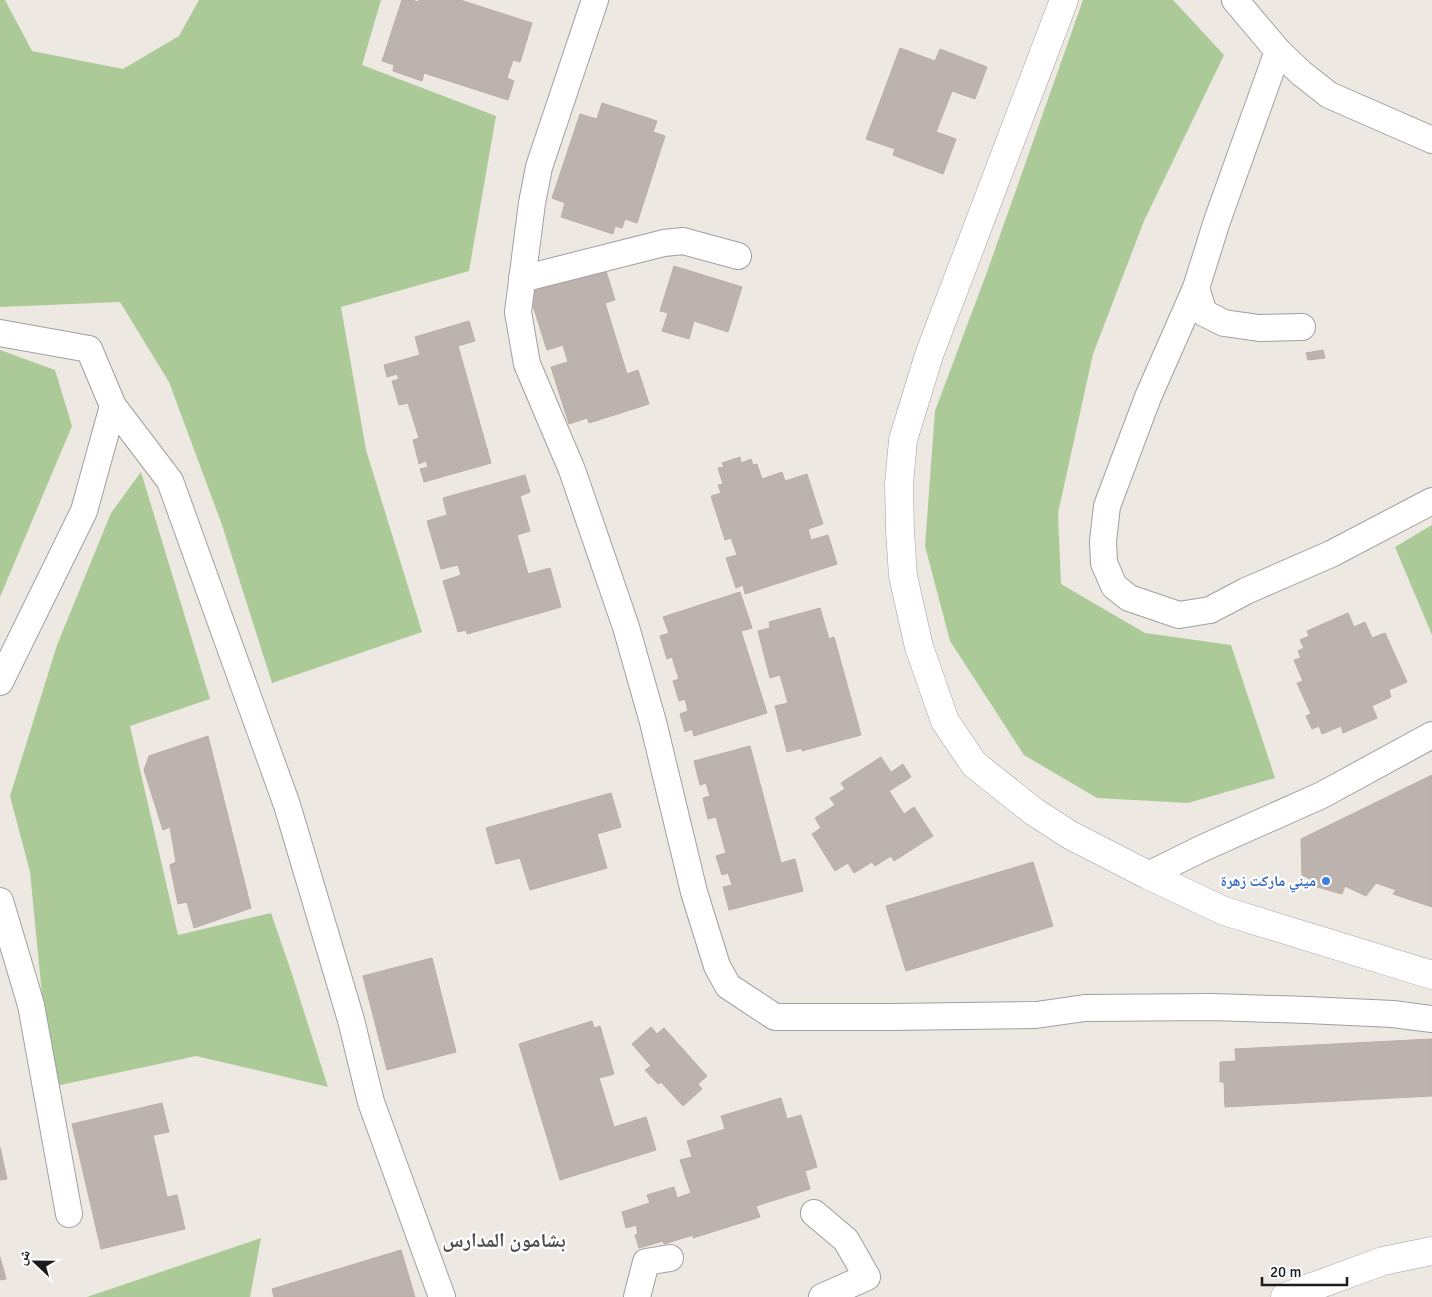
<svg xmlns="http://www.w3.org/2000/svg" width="1432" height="1297" font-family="Signika,'Noto Naskh Arabic',sans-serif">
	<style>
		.forest { fill: #abca98 }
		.building { fill: #bdb3ae; stroke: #bdada5 }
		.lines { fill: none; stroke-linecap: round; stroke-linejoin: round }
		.minor-casing { stroke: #a0a0a0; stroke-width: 28 }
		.tertiary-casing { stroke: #a0a0a0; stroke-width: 29 }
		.minor { stroke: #fff; stroke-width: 26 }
		.tertiary { stroke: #fff; stroke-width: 28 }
		.shop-dot { fill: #3f7fe0; stroke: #fff; stroke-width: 2 }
		.labels { text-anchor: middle; stroke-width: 4.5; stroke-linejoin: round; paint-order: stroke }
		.shop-label { font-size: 15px; font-weight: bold; fill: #366cbe; stroke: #fff; text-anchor: end }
		.district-label { font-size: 20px; font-weight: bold; fill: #4f4f4f; stroke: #fff }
	</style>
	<rect width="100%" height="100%" fill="#ede8e2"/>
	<!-- forest -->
	<g class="forest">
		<path d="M0 0H5L32 51 123 69 179 36 199 0H381L362 65 496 116 469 271 341 307 366 450 422 632 272 683 222 525 169 382 120 302 0 307Z"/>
		<path d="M1083 0H1173L1224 55 1144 221 1093 354 1058 513 1061 584 1145 633 1231 645 1275 778 1188 803 1097 798 1024 755 950 641 925 546 935 411 987 272Z"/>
		<path d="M0 350 55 370 72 426 0 597Z"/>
		<path d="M141 472 210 699 130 726 178 935 271 913 292 974 328 1087 196 1056 51 1087 30 872 10 796 57 645 111 513Z"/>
		<path d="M1432 525V635L1395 547Z"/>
		<path d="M261 1238 250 1297H87Z"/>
	</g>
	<!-- building -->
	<g class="building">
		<path d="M402 0H412L418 2 419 0H460L532 23 520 62 513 60 507 78 514 81 508 100 424 73 422 81 393 71 394 65 382 61Z"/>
		<path d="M900 48 935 61 940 49 987 67 975 99 952 91 936 132 956 139 943 174 893 155 895 149 866 139Z"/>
		<path d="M602 103 657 121 653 132 665 136 637 223 625 219 622 228 615 226 613 234 561 217 565 203 552 198 580 114 597 119Z"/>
		<path d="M674 266 742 287 728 332 694 321 689 339 662 331 668 313 660 311Z"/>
		<path d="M605 268 615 300 605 303 627 374 638 370 649 404 589 423 587 418 569 424 551 367 568 362 563 345 547 350 529 293Z"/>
		<path d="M469 321 475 341 458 346 491 463 424 482 420 469 428 467 426 461 419 464 413 440 419 438 408 403 399 405 392 381 399 379 397 374 387 377 384 365 420 355 415 337Z"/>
		<path d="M1323 350 1325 358 1308 360 1306 353Z"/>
		<path d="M740 457 741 463 751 459 753 465 757 464 762 479 782 472 785 481 807 474 823 524 808 529 811 540 828 535 837 564 745 594 743 585 736 588 726 558 737 555 731 538 725 540 711 496 721 493 718 485 723 484 718 468 724 467 722 463Z"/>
		<path d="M525 475 530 492 520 496 530 531 517 535 528 574 550 568 561 607 467 634 466 630 458 632 443 581 461 575 458 565 441 569 427 521 447 515 443 498Z"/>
		<path d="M740 592 752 628 741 631 767 713 694 736 692 729 685 732 680 714 688 711 685 699 679 701 673 681 679 679 672 657 667 659 660 636 669 633 663 617Z"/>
		<path d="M820 608 829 639 834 637 861 735 802 751V748L787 752 775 706 788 703 780 675 770 678 758 631 770 628 769 622Z"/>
		<path d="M1348 613 1354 627 1365 622 1372 638 1385 633 1407 682 1389 690 1391 697 1372 706 1377 718 1343 733 1341 726 1322 734 1319 726 1312 729 1306 716 1311 714 1297 683 1303 681 1294 660 1301 658 1298 651 1304 648 1300 640 1309 636 1307 631Z"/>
		<path d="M208 736 251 908 194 928 187 902 178 904 170 865 176 862 170 827 163 830 144 770 149 756Z"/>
		<path d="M750 746 781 863 795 859 803 891 729 910 723 887 732 885 728 873 722 875 716 856 726 853 716 817 708 819 703 798 710 796 706 783 700 785 694 761Z"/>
		<path d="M881 757 891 772 903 764 911 777 889 791 904 814 914 807 933 836 894 861 891 856 875 866 872 862 854 873 848 863 835 871 812 834 821 828 815 818 835 805 830 798 845 789 841 783Z"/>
		<path d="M1432 775V907L1393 894 1396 890 1376 883 1366 896 1345 886 1342 894 1310 885V879L1302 875 1301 839Z"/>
		<path d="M611 793 621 827 597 834 607 868 530 890 520 858 496 864 486 828Z"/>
		<path d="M1033 862 1053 926 906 971 886 906Z"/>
		<path d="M432 958 456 1052 387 1070 363 976Z"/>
		<path d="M592 1021 594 1028 600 1026 614 1074 599 1078 614 1127 646 1117 656 1150 560 1180 519 1044Z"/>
		<path d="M651 1027 657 1034 664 1028 707 1076 698 1084 702 1089 683 1106 661 1082 658 1084 645 1070 651 1066 632 1044Z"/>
		<path d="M1432 1039V1096L1225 1107 1224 1082H1220V1062L1236 1061 1235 1049Z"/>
		<path d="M781 1098 787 1119 801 1115 817 1167 805 1171 810 1189 756 1206 760 1217 693 1238V1235L664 1244 663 1241 639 1248 635 1235 638 1234 636 1225 626 1228 622 1212 650 1203 647 1195 674 1187 677 1198 691 1193 680 1160 692 1157 687 1141 725 1129 721 1116Z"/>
		<path d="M162 1103 169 1132 153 1135 167 1197 177 1195 185 1229 101 1249 72 1124Z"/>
		<path d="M0 1147 7 1179 0 1180Z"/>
		<path d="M401 1250 415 1297H274L272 1289Z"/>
		<path d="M0 1257 6 1279 0 1280Z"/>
	</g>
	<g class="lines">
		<defs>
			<g id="minor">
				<path d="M595 0 539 167 532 203 518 312 527 364 572 470 626 627 653 722 694 892 717 966 728 986 775 1017H892L1036 1015 1085 1008 1213 1007 1307 1010 1393 1014 1432 1019"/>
				<path d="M1235 0 1278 51 1217 221 1196 288 1148 397 1107 506 1103 541 1104 563 1114 586 1129 598 1179 615 1210 610 1246 591 1331 554 1432 501"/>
				<path d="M1278 51 1301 73 1329 95 1432 140"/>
				<path d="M522 279 664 243 683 241 738 256"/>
				<path d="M1196 288 1204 313 1224 323 1259 328 1302 327"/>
				<path d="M0 333 89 349 113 406 170 481 287 805 351 1020 371 1102 442 1297"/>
				<path d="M0 682 84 511 113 406"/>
				<path d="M1148 875 1203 848 1322 795 1432 735"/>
				<path d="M0 901 31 1005 69 1214"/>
				<path d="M814 1213 846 1240 867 1277 822 1297"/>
				<path d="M637 1297 646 1262 670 1258"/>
			</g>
			<g id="tertiary">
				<path d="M1064 0 929 355 903 440 899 484 900 531 903 576 919 647 945 721 974 764 1033 811 1070 835 1148 875 1224 911 1432 975"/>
				<path d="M1285 1297 1383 1261 1432 1251"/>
			</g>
		</defs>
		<!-- minor casing -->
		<use href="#minor" class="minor-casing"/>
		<!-- tertiary casing -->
		<use href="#tertiary" class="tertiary-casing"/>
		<!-- minor -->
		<use href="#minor" class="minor"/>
		<!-- tertiary -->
		<use href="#tertiary" class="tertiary"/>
	</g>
	<!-- markers -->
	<circle class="shop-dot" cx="1326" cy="881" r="5"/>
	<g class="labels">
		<!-- shop labels -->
		<g class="shop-label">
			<text x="1316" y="886">ميني ماركت زهرة</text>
		</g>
		<!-- district labels -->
		<g class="district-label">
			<text x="504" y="1247">بشامون المدارس</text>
		</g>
	</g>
	<!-- north arrow -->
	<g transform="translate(35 1262) rotate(292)" stroke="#ffffff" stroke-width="4" paint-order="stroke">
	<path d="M0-4L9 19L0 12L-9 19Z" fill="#1c1c1c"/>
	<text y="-8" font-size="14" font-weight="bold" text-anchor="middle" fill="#1c1c1c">ش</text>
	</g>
	<!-- scale -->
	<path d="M1262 1277v8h85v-8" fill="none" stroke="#1c1c1c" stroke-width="2.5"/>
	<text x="1270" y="1277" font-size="15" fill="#1c1c1c" stroke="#ffffff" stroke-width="4" paint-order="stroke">20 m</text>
</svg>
